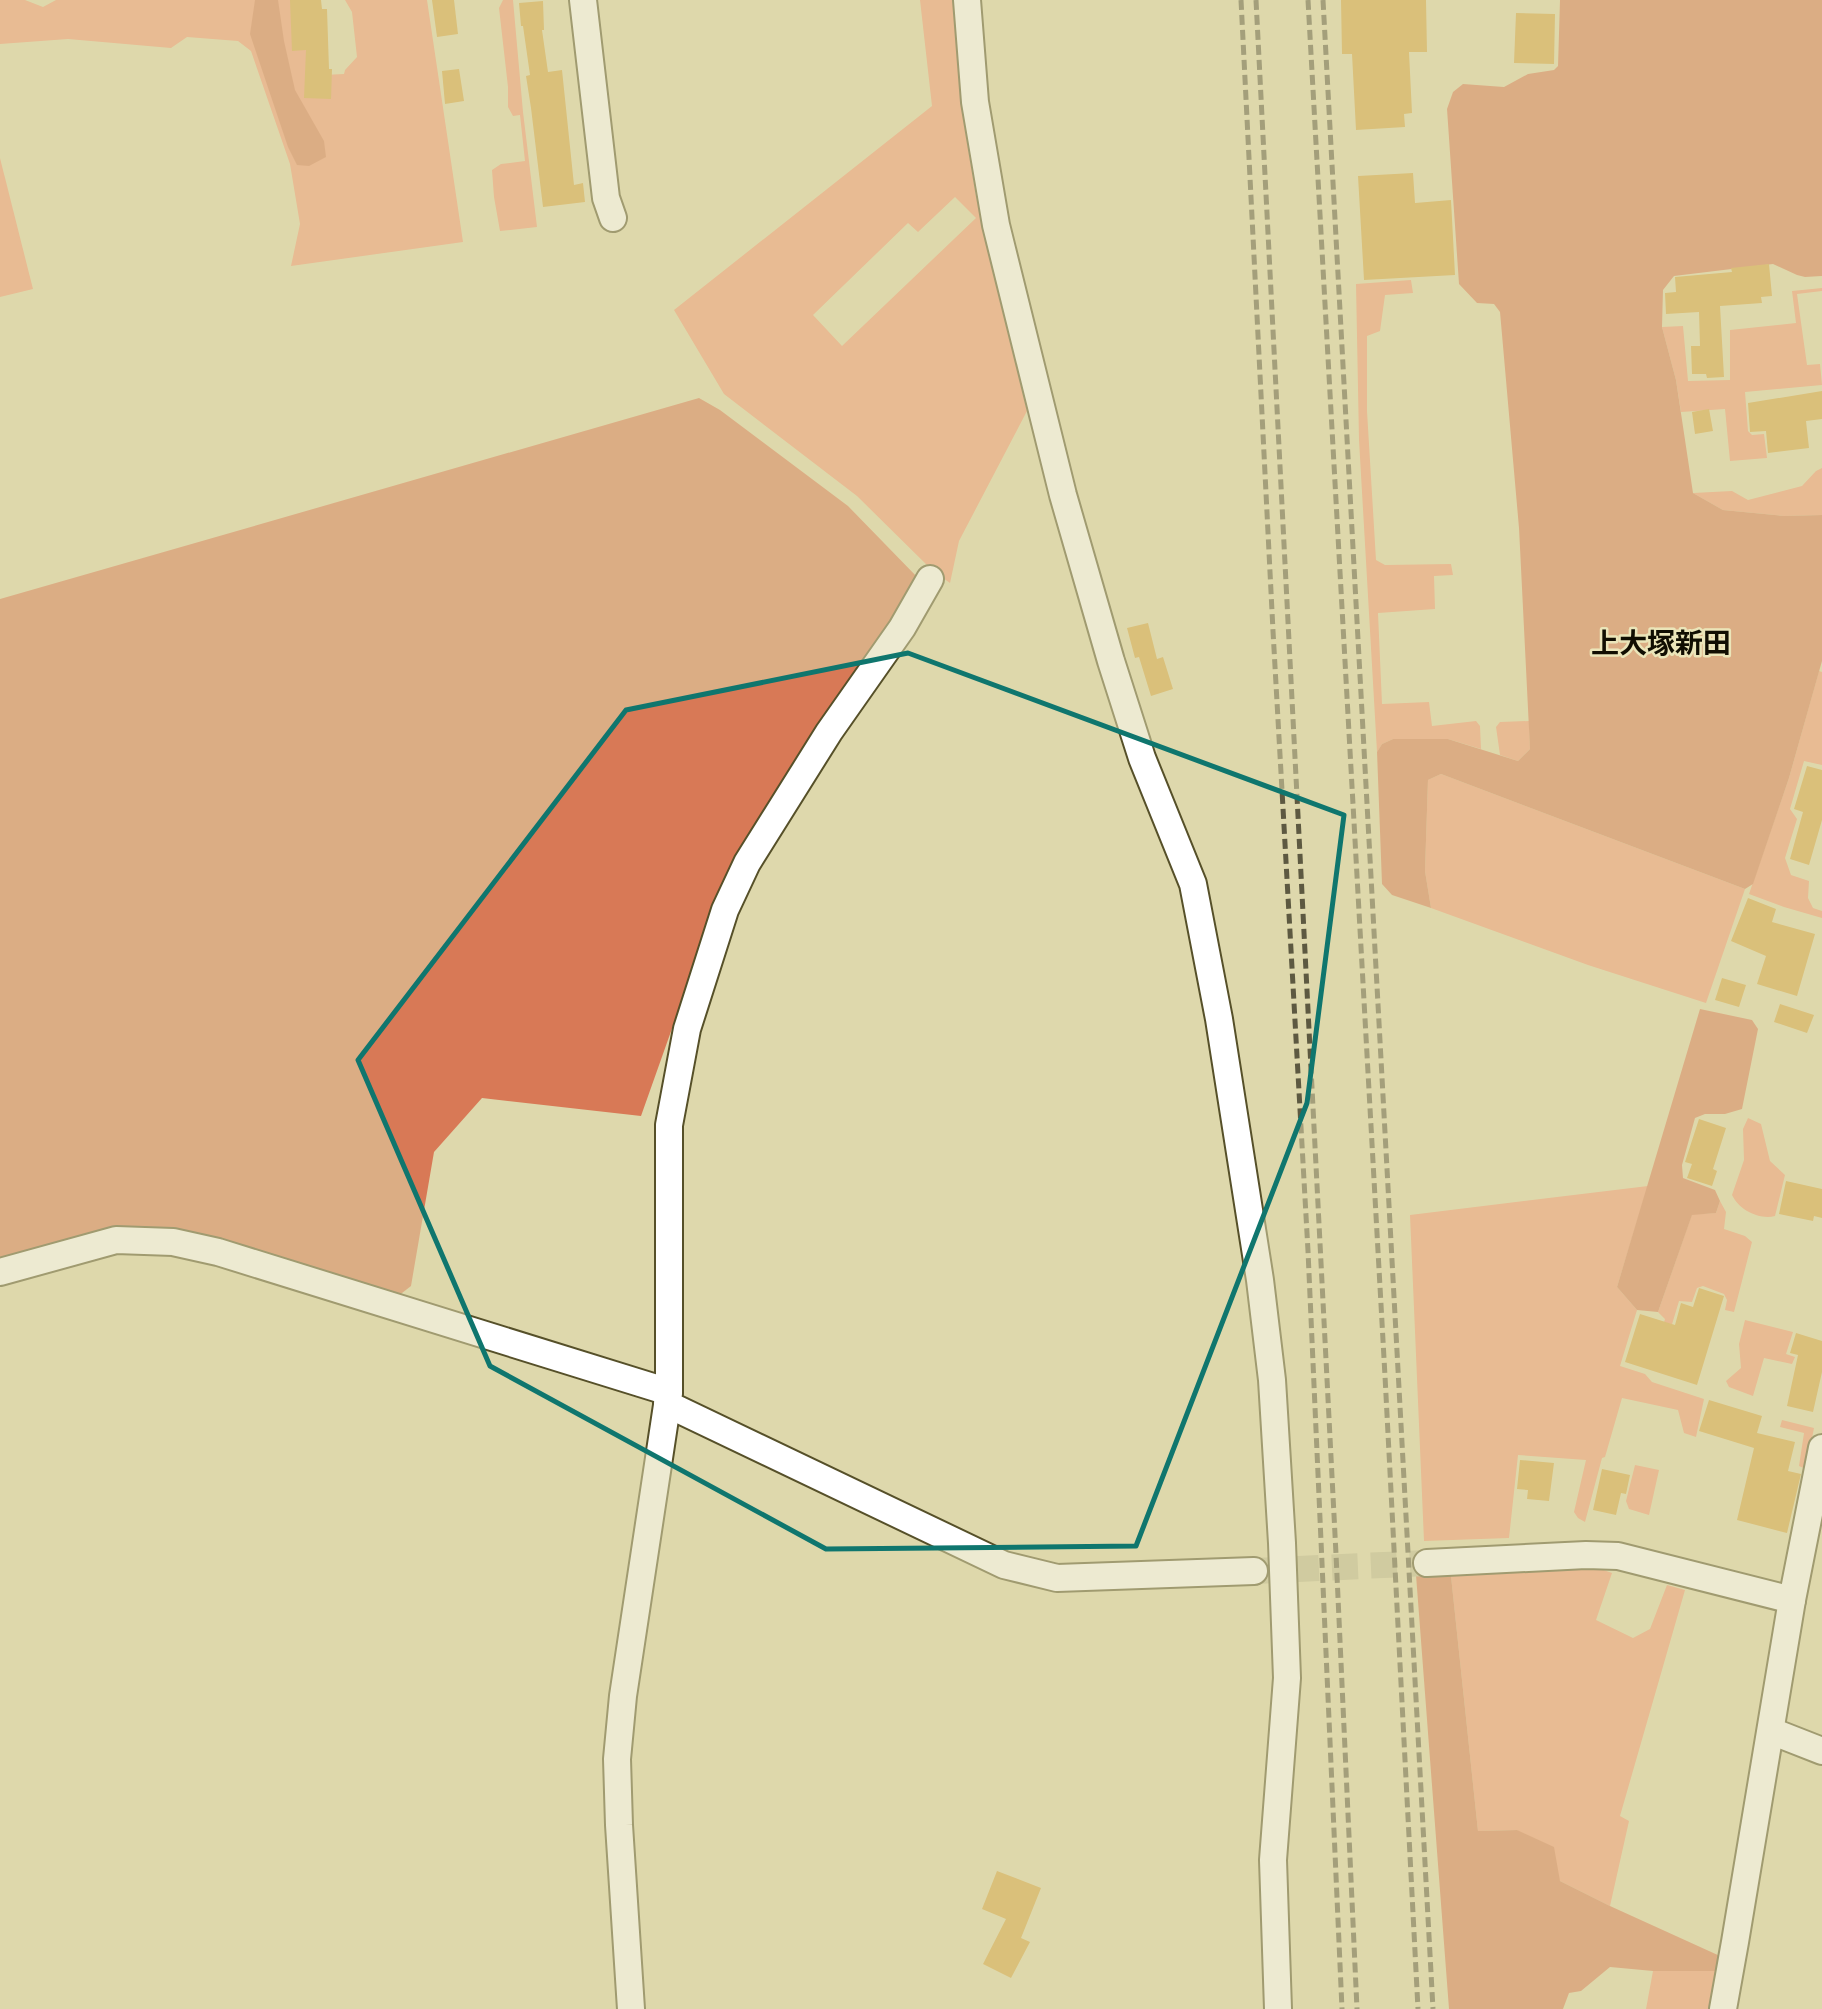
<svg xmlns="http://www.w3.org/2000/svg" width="1822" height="2009" font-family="Inter,'Noto Sans JP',sans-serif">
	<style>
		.green { fill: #f39775; fill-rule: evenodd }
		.forest { fill: #d87956 }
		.building { fill: #d5a23f }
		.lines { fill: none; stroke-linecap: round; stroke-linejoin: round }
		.minor-tunnel { stroke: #bfba92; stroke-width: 26; stroke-dasharray: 26 13; stroke-linecap: butt }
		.minor-casing { stroke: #565029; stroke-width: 30 }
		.minor { stroke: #fff; stroke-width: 26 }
		.rail { stroke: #5d5941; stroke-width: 5; stroke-dasharray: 10 5; stroke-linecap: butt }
		.marked { fill: none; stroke: #0f766e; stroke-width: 5; stroke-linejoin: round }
		.labels { text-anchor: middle; stroke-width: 5; stroke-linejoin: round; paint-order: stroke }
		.quarter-label { font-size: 28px; font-weight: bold; fill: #110e02; stroke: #ebe5b9 }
	</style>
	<rect width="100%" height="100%" fill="#ded8ac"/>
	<!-- green -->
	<g class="green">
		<path d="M0 0H25L43 7 56 0H319L323 75 344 74 345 70 357 57 352 12 345 0H427L463 242 291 266 300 224 290 164 251 51 238 41 187 37 171 48 68 39 0 44Z"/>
		<path d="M503 0H513L523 112 537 227 500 231 494 197 492 170 501 164 525 161 520 115 513 116 508 107V87L499 8Z"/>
		<path d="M920 0H955L964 123 976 196 1027 411 959 541 950 583 932 570 857 496 724 394 674 310 932 106ZM955 197 976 218 842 346 813 315 908 223 918 232Z"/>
		<path d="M0 158 33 289 0 297Z"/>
		<path d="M1411 280 1413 293 1385 295 1380 331 1367 336V411L1376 560 1385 565 1451 564 1453 575 1434 576 1435 609 1378 613 1382 704 1429 702 1432 726 1476 721 1480 726 1481 749 1448 739H1393L1382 744 1377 752 1359 440 1356 284Z"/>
		<path d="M1822 288V291L1797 294 1807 365 1820 364 1822 385 1745 392 1748 431 1752 435 1764 434 1767 458 1730 461 1725 409 1681 412 1676 380 1662 327 1683 326 1688 381 1730 380V330L1796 323 1792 291Z"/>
		<path d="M1822 468V515L1784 516 1723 510 1693 493 1732 491 1748 500 1802 486 1816 471Z"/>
		<path d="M1819 671 1822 672V765L1804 761 1790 809 1797 819 1785 858 1791 875 1809 881 1808 898 1813 908 1822 911V918L1784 907 1749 894 1789 778Z"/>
		<path d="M1529 721 1530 749 1518 761 1500 755 1496 727 1500 722Z"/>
		<path d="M1441 774 1745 889 1706 1003 1588 965 1431 908 1425 871 1428 780Z"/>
		<path d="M1748 1118 1761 1124 1770 1161 1785 1175 1775 1216C1759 1220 1739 1210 1732 1195L1744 1160 1743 1129Z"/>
		<path d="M1648 1186 1617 1287 1637 1310 1620 1366 1645 1374 1652 1382 1704 1399 1696 1437 1684 1433 1678 1410 1622 1398 1605 1457 1602 1458 1585 1522 1578 1518 1574 1512 1586 1460 1518 1455 1509 1538 1424 1541 1410 1215Z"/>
		<path d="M1720 1201 1726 1212 1724 1229 1745 1236 1752 1242 1734 1312 1725 1310 1727 1300 1724 1294 1703 1286 1697 1288 1692 1302 1679 1301 1664 1351 1656 1349 1665 1319 1658 1312 1692 1214 1716 1213Z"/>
		<path d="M1745 1320 1793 1332 1786 1354 1795 1357 1792 1364 1764 1358 1753 1396 1729 1387 1726 1381 1741 1368 1739 1344Z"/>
		<path d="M1782 1420 1814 1428 1806 1469 1799 1466 1804 1433 1780 1427Z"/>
		<path d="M1635 1465 1659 1470 1649 1515 1629 1509 1626 1501Z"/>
		<path d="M1592 1566 1612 1573 1596 1620 1633 1638 1650 1629 1667 1585 1685 1590 1620 1816 1629 1821 1610 1906 1560 1881 1517 1830 1478 1831 1451 1576Z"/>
		<path d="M1653 1971H1717L1711 2009H1646Z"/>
	</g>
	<!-- forest -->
	<g class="forest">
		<path d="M255 0H278L284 41 295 90 324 141 326 157 309 166 297 165 288 147 255 49 250 34Z"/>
		<path d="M1560 0H1822V276L1805 277 1797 275 1773 264 1674 276 1663 290 1662 327 1676 380 1693 493 1723 510 1784 516 1822 515V661L1789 778 1753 884 1745 889 1441 774 1428 780 1425 871 1431 908 1392 895 1382 884 1377 752 1382 744 1393 739H1448L1518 761 1530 749 1519 528 1500 312 1494 304 1477 303 1459 284 1447 109 1453 92 1463 84 1504 87 1528 74 1554 70 1558 66Z"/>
		<path d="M699 398 720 410 848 506 920 580 714 910 641 1116 482 1098 434 1152 411 1286 388 1304 173 1242 0 1272V599Z"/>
		<path d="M1700 1009 1752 1020 1758 1029 1742 1109 1725 1114H1705L1695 1118 1682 1165 1683 1178 1715 1190 1720 1201 1716 1213 1692 1215 1658 1312 1637 1310 1617 1287Z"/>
		<path d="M1416 1575 1451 1576 1478 1831 1517 1830 1554 1847 1560 1881 1610 1906 1720 1956 1717 1971H1653L1610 1967 1581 1991 1569 1993 1563 2009H1449Z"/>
	</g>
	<!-- building -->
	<g class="building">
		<path d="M290 0H321L322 9H327L329 69H332L331 99 304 98 306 50 292 51Z"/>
		<path d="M432 0H454L458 34 437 37Z"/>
		<path d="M1341 0H1426L1427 52H1409L1412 113 1404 114 1405 127 1356 130 1352 54H1342Z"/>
		<path d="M543 1 544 30H542L548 72 562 70 574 185 583 183 585 202 543 207 531 108 526 76 530 75 523 26H521L519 3Z"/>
		<path d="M1516 13 1555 14 1554 64 1514 63Z"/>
		<path d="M459 69 464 101 445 104 442 71Z"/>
		<path d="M1413 173 1415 203 1451 200 1455 275 1364 280 1358 176Z"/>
		<path d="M1769 264 1772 296 1761 297 1762 303 1720 306 1724 377 1707 378 1706 374H1692L1691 346H1700L1699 312 1666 314 1665 293 1676 292 1675 277 1732 272 1731 268Z"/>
		<path d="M1822 391V419L1806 421 1809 448 1768 453 1766 431 1750 432 1748 403Z"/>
		<path d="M1709 409 1713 431 1695 434 1692 412Z"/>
		<path d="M1148 623 1157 659 1163 657 1173 689 1151 696 1139 657 1135 658 1127 628Z"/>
		<path d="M1807 766 1822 770V820L1809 865 1790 859 1803 812 1794 809Z"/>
		<path d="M1748 898 1776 909 1772 922 1815 934 1797 996 1757 984 1766 956 1731 941Z"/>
		<path d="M1722 978 1746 985 1739 1007 1715 1000Z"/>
		<path d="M1780 1004 1814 1015 1807 1033 1774 1022Z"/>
		<path d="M1699 1119 1726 1128 1713 1169 1717 1171 1712 1186 1687 1178 1692 1164 1685 1162Z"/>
		<path d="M1786 1181 1822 1189V1218L1814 1216 1813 1221 1779 1214Z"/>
		<path d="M1699 1288 1724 1296 1697 1385 1625 1362 1640 1314 1675 1325 1681 1303 1693 1307Z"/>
		<path d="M1796 1333 1822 1341V1372L1813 1412 1787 1406 1798 1355 1790 1353Z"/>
		<path d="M1709 1400 1762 1416 1757 1433 1795 1442 1788 1471 1801 1474 1787 1533 1737 1520 1754 1448 1699 1431Z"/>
		<path d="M1520 1460 1554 1463 1549 1501 1527 1499 1528 1490 1517 1489Z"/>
		<path d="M1602 1469 1630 1475 1626 1494 1621 1493 1616 1515 1593 1510Z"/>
		<path d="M997 1871 1041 1888 1021 1938 1030 1942 1011 1978 983 1964 1006 1919 982 1909Z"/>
	</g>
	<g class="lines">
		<!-- minor-tunnel -->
		<path class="minor-tunnel" d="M1254 1571 1427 1563"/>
		<defs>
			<g id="minor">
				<path d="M583 0 606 198 613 218"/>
				<path d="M967 0 975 102 996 225 1063 495 1111 661 1142 758 1193 884 1219 1019 1260 1280 1272 1380 1282 1543 1287 1678 1273 1860 1278 2009"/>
				<path d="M0 1272 116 1240 173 1242 218 1252 669 1392"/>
				<path d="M667 1404 1004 1565 1057 1578 1254 1571"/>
				<path d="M1427 1563 1586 1555 1618 1556 1792 1600"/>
				<path d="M1771 1731 1822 1751"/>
				<path d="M631 2009 619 1825 617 1759 623 1696 669 1392V1125L687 1029 725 910 747 863 829 732 902 628 930 579"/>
				<path d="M1723 2009 1735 1942 1792 1600 1822 1448"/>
			</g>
		</defs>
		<!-- minor casing -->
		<use href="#minor" class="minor-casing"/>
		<!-- minor -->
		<use href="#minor" class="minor"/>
		<!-- rail -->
		<g class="rail">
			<path d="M1241 0 1273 631 1308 1251 1342 2009"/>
			<path d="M1256 0 1336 1554 1357 2009"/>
			<path d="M1308 0 1385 1376 1418 2009"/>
			<path d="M1323 0 1433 2009"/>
		</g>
	</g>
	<!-- marked area -->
	<path d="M0 0H1822V2009H0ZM908 653 1344 815 1307 1103 1136 1546 826 1549 490 1366 358 1060 626 710Z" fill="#ded8ac" fill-opacity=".55" fill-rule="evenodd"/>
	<path class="marked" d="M908 653 1344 815 1307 1103 1136 1546 826 1549 490 1366 358 1060 626 710Z"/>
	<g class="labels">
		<!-- quarter labels -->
		<g class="quarter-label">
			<text x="1661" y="653">上大塚新田</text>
		</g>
	</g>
</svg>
